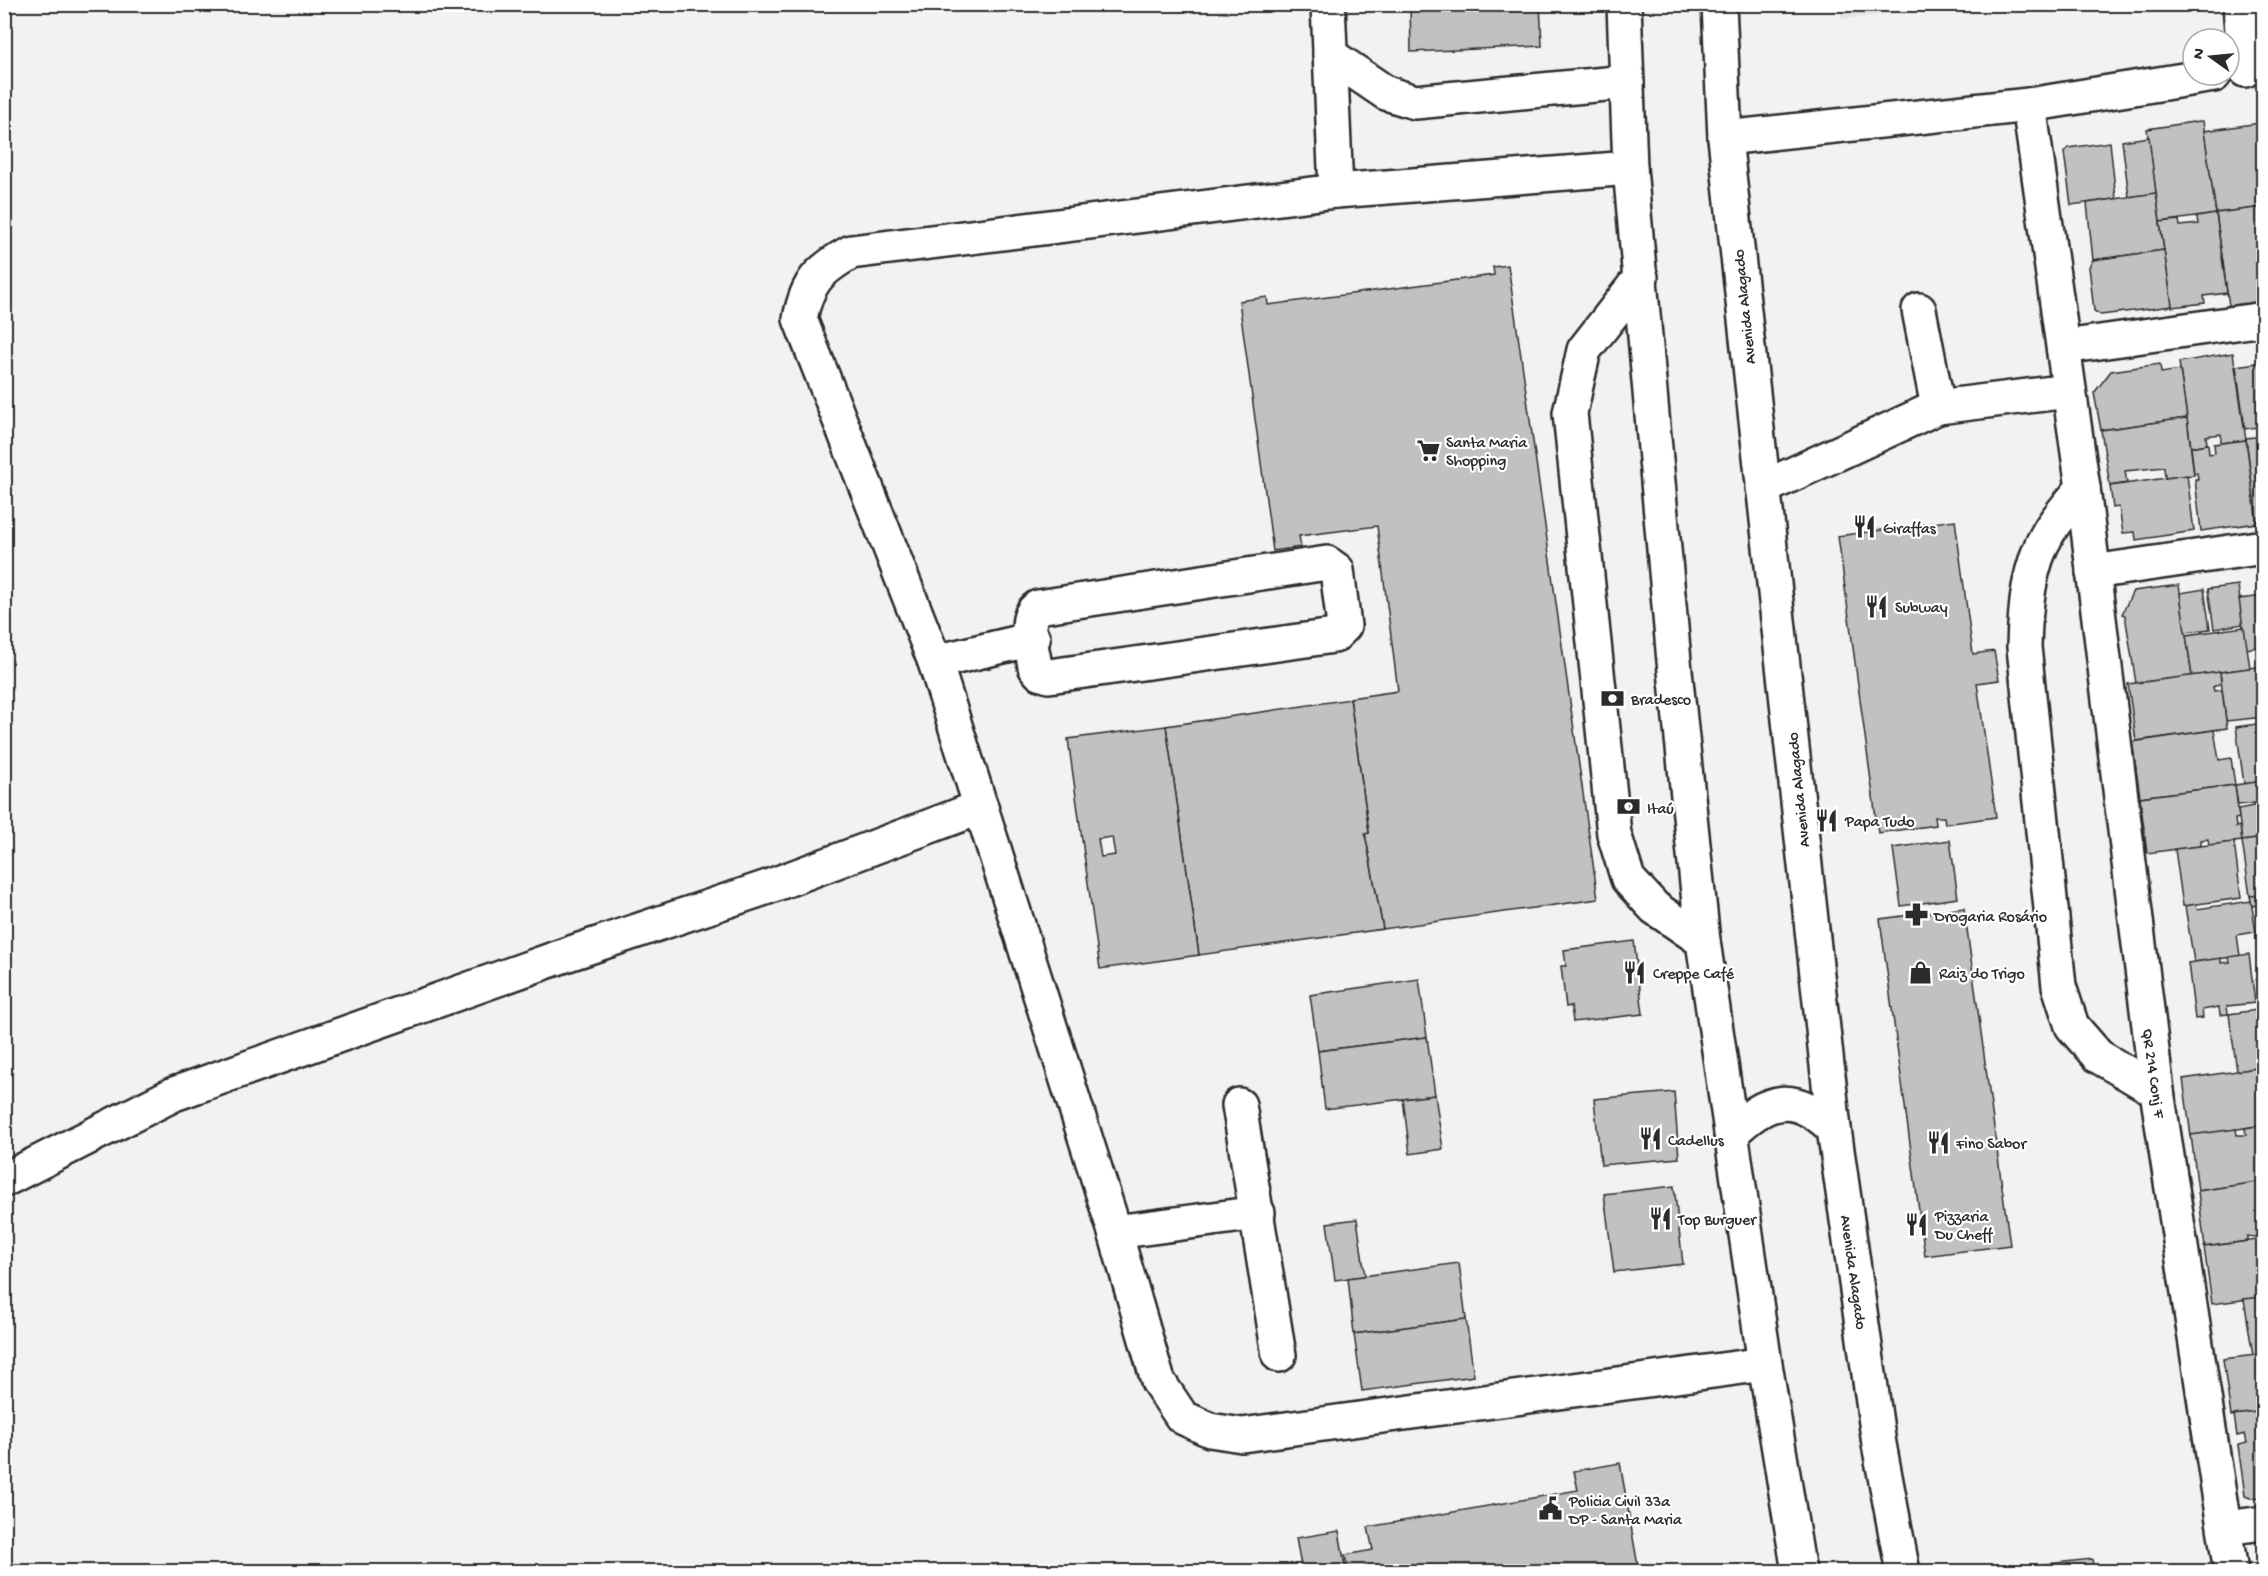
<svg xmlns="http://www.w3.org/2000/svg" width="2268" height="1576" font-family="'Gochi Hand',sans-serif">
	<style>
		.built { fill: #e3e3e3 }
		.building { fill: #c1c1c1; stroke: #2b2b2b; stroke-width: 1.5; fill-rule: evenodd }
		.lines { fill: none; stroke-linecap: round; stroke-linejoin: round }
		.minor-casing { stroke: #2b2b2b; stroke-width: 38 }
		.major-casing { stroke: #2b2b2b; stroke-width: 38 }
		.minor { stroke: #fff; stroke-width: 33 }
		.major { stroke: #fff; stroke-width: 33 }
		.labels { text-anchor: middle; stroke-width: 4.5; stroke-linejoin: round; paint-order: stroke }
		.street-label { font-size: 16px; fill: #2b2b2b; stroke: #fff }
		.poi-label { font-size: 16px; fill: #2b2b2b; stroke: #fff; text-anchor: start }
	</style>
	<rect width="100%" height="100%" fill="#f2f2f2"/>
	<filter id="ink" filterUnits="userSpaceOnUse"><feTurbulence type="fractalNoise" baseFrequency=".0167" numOctaves="2"/><feDisplacementMap in="SourceGraphic" scale="12" xChannelSelector="R" yChannelSelector="G"/><feConvolveMatrix kernelMatrix="1 2 1 2 8 2 1 2 1" color-interpolation-filters="sRGB"/></filter>
	<g filter="url(#ink)">
		<!-- built -->
		<path class="built" d="M1840 4H1969V5L1842 19Z"/>
		<!-- building -->
		<g class="building">
			<path d="M1410 4H1540L1542 46 1411 52Z"/>
			<path d="M2200 121H2203L2216 214 2160 222 2147 129Z"/>
			<path d="M2260 123 2264 143V207L2216 213 2204 131Z"/>
			<path d="M2149 137 2156 193 2129 197 2122 141Z"/>
			<path d="M2110 142 2116 199 2071 205 2064 152 2068 148Z"/>
			<path d="M2156 193 2164 250 2093 260 2087 203Z"/>
			<path d="M2264 207V302L2229 306 2216 213Z"/>
			<path d="M2216 214 2227 293 2204 296 2205 303 2172 307 2160 222 2179 220 2180 226 2198 224 2197 217Z"/>
			<path d="M2164 250 2172 306 2101 315 2094 311 2089 267 2093 260Z"/>
			<path d="M1508 265 1598 899 1383 929 1365 834 1369 833 1350 698 1398 691 1377 526 1299 536 1301 547 1273 551 1239 301 1267 297 1268 305 1494 275 1493 267Z"/>
			<path d="M2233 353 2246 440 2221 443V434L2206 436 2207 444 2191 447 2179 362Z"/>
			<path d="M2264 362V436L2258 437 2257 427 2245 429 2236 366Z"/>
			<path d="M2160 364 2161 373 2180 370 2187 418 2101 430 2094 393 2111 371Z"/>
			<path d="M2187 418 2194 475 2165 478 2164 467 2125 471 2127 483 2110 486 2101 430Z"/>
			<path d="M2264 436V522L2257 523 2246 438Z"/>
			<path d="M2246 440 2257 523 2201 531 2195 479H2198L2197 473H2194L2191 447 2208 444 2209 454 2215 453 2214 444Z"/>
			<path d="M2187 475 2194 531 2136 540 2135 532 2123 533 2119 507 2113 508 2110 486Z"/>
			<path d="M1955 520 1973 654 1994 651 1999 680 1977 683 1996 817 1945 824 1944 817H1935L1936 825 1878 833 1838 536Z"/>
			<path d="M2179 585 2192 676 2136 683 2125 615 2122 614 2133 591Z"/>
			<path d="M2238 585 2243 624 2214 629 2208 589Z"/>
			<path d="M2204 589 2210 629 2185 632 2180 593Z"/>
			<path d="M2264 596V646L2246 649 2239 599Z"/>
			<path d="M2244 627 2250 668 2192 676 2186 635Z"/>
			<path d="M2264 666V717L2226 721 2220 672Z"/>
			<path d="M2220 672 2221 683 2213 687 2214 691 2222 690 2227 728 2136 741 2128 684Z"/>
			<path d="M1350 699 1369 833 1365 834 1383 929 1199 955 1166 726Z"/>
			<path d="M2264 723V781L2244 784 2236 727Z"/>
			<path d="M1166 726 1199 955 1100 969 1068 739ZM1112 837 1115 855 1101 857 1098 839Z"/>
			<path d="M2214 730 2219 760 2231 758 2235 785 2140 797 2132 742Z"/>
			<path d="M2264 781V802L2238 805 2235 785Z"/>
			<path d="M2235 785 2239 818 2235 819 2236 827 2240 826 2242 841 2209 845 2208 839 2201 840V846L2147 853 2140 797Z"/>
			<path d="M2264 804V838L2242 841 2238 809Z"/>
			<path d="M2264 838V895L2250 896 2242 841Z"/>
			<path d="M1950 840 1958 898 1901 906 1893 848Z"/>
			<path d="M2234 842 2241 898 2183 906 2175 849Z"/>
			<path d="M2264 895V904L2252 906 2250 896Z"/>
			<path d="M2251 901 2256 932 2237 935 2240 956 2194 962 2185 906 2196 904 2197 909Z"/>
			<path d="M1964 908 2010 1245 1925 1256 1880 919Z"/>
			<path d="M2256 935H2264V952L2258 953Z"/>
			<path d="M1634 941 1643 1014 1573 1022 1571 1006 1566 1007 1561 966H1566L1564 950Z"/>
			<path d="M2264 952V993L2258 953Z"/>
			<path d="M2249 954 2255 1003 2227 1006 2228 1014 2220 1015 2219 1007 2202 1010 2203 1018 2195 1019 2188 963 2221 958V963L2230 962 2229 957Z"/>
			<path d="M1419 979 1427 1037 1318 1051 1310 995Z"/>
			<path d="M2264 1009V1067L2237 1071 2229 1014Z"/>
			<path d="M1427 1037 1435 1095 1325 1109 1318 1051Z"/>
			<path d="M2264 1067V1125L2191 1136 2183 1079Z"/>
			<path d="M1674 1092 1679 1158 1601 1165 1594 1099Z"/>
			<path d="M1435 1095 1443 1149 1410 1154 1403 1099Z"/>
			<path d="M2264 1125V1181L2198 1191 2191 1135 2236 1129 2237 1135H2246L2245 1128Z"/>
			<path d="M2264 1181V1239L2247 1237V1241L2205 1247 2198 1191Z"/>
			<path d="M1674 1186 1683 1264 1614 1272 1604 1194Z"/>
			<path d="M1357 1219 1365 1276 1335 1280 1327 1223Z"/>
			<path d="M2264 1239V1297L2212 1304 2204 1247Z"/>
			<path d="M1459 1263 1466 1319 1354 1334 1348 1278Z"/>
			<path d="M2262 1297 2264 1354 2253 1356 2244 1299Z"/>
			<path d="M1466 1319 1474 1376 1362 1391 1354 1334Z"/>
			<path d="M2264 1354V1411L2231 1416 2223 1359Z"/>
			<path d="M2264 1411V1497L2250 1498 2245 1496 2238 1445 2247 1443 2245 1434 2237 1436 2234 1415Z"/>
			<path d="M1620 1463 1639 1572H1348L1345 1555 1373 1550 1368 1527 1578 1490 1574 1471Z"/>
			<path d="M1339 1531 1346 1572H1302L1296 1538Z"/>
			<path d="M2092 1559 2094 1572H2010V1568Z"/>
		</g>
		<g class="lines">
			<defs>
				<g id="minor">
					<path d="M1328 4 1336 191 851 252C819 270 807 282 800 319L935 662 1115 1232 1158 1381 1182 1417 1210 1430 1242 1435 1765 1364"/>
					<path d="M2240 4 2245 70"/>
					<path d="M1330 55 1386 93 1415 102 1627 82"/>
					<path d="M2029 105 2083 488 2157 1091 2231 1572"/>
					<path d="M1725 138 2029 105 2214 75"/>
					<path d="M1336 191 1630 168"/>
					<path d="M1641 277 1584 350 1570 413 1614 834 1628 879 1655 908 1703 941"/>
					<path d="M1919 310 1938 407 2069 391"/>
					<path d="M2064 347 2264 319"/>
					<path d="M1763 488 1938 407"/>
					<path d="M2083 488C2071 502 2057 517 2048 533 2028 566 2025 609 2024 647L2059 986 2072 1026 2098 1056 2157 1091"/>
					<path d="M1327 563 1337 570 1344 626 1334 636 1049 676 1040 673 1035 667C1033 648 1021 619 1038 607Z"/>
					<path d="M2093 572 2264 547"/>
					<path d="M935 662 1033 639"/>
					<path d="M1239 1105 1279 1355"/>
					<path d="M4 1180 174 1094 568 954 765 888 981 807"/>
					<path d="M1115 1232 1258 1213"/>
					<path d="M2225 1528 2264 1523"/>
				</g>
				<g id="major">
					<path d="M1624 4 1630 168 1674 661 1703 941 1765 1364 1799 1572"/>
					<path d="M1719 4 1725 138 1834 1129 1879 1444 1903 1572"/>
					<path d="M1731 1134C1768 1097 1795 1091 1834 1129"/>
				</g>
			</defs>
			<!-- minor casing -->
			<use href="#minor" class="minor-casing"/>
			<!-- major casing -->
			<use href="#major" class="major-casing"/>
			<!-- minor -->
			<use href="#minor" class="minor"/>
			<!-- major -->
			<use href="#major" class="major"/>
		</g>
	</g>
	<!-- icons -->
	<defs>
		<symbol id="supermarket-bare" viewBox="-9 -9 18 18"><path d="M-6-5.5h2.5l.6 2H6L4.5 2H-2.5L-4.4-4H-6ZM-1.5 3.2a1.3 1.3 0 1 0 .1 0ZM3 3.2a1.3 1.3 0 1 0 .1 0Z" fill="#2b2b2b" stroke="#fff" stroke-width="2.5" paint-order="stroke"/></symbol>
		<symbol id="restaurant-bare" viewBox="-9 -9 18 18"><path d="M-5-6h1v4h1v-4h1v4h1v-4h1v5L-1.5 .5V6h-2V.5L-5-1ZM5-6V6H3V1.5H1.5Q1.5-4 5-6Z" fill="#2b2b2b" stroke="#fff" stroke-width="2.5" paint-order="stroke"/></symbol>
		<symbol id="bank-bare" viewBox="-9 -9 18 18"><path d="M-6-4H6V4H-6ZM0-2.3a2.3 2.3 0 1 0 0 4.6a2.3 2.3 0 1 0 0-4.6Z" fill="#2b2b2b" stroke="#fff" stroke-width="2.5" paint-order="stroke"/></symbol>
		<symbol id="pharmacy-bare" viewBox="-9 -9 18 18"><path d="M-2-6h4v4h4v4h-4v4h-4v-4h-4v-4h4Z" fill="#2b2b2b" stroke="#fff" stroke-width="2.5" paint-order="stroke"/></symbol>
		<symbol id="shop-bare" viewBox="-9 -9 18 18"><path d="M-5-2.5h2.3a2.7 3.5 0 0 1 5.4 0H5L5.5 6h-11ZM-1.5-2.5h3a1.5 2.3 0 0 0-3 0Z" fill="#2b2b2b" stroke="#fff" stroke-width="2.5" paint-order="stroke"/></symbol>
		<symbol id="civic-bare" viewBox="-9 -9 18 18"><path d="M-.6-6.5H3V-4.5H.6V-3L4-1V1h2V6H-6V1h2V-1L-.6-3ZM-1.2 2.5V6h2.4V2.5Z" fill="#2b2b2b" stroke="#fff" stroke-width="2.5" paint-order="stroke"/></symbol>
	</defs>
	<g fill-rule="evenodd">
		<use href="#supermarket-bare" x="1412" y="434" width="33" height="33"/>
		<use href="#restaurant-bare" x="1848" y="510" width="33" height="33"/>
		<use href="#restaurant-bare" x="1860" y="590" width="33" height="33"/>
		<use href="#bank-bare" x="1596" y="682" width="33" height="33"/>
		<use href="#bank-bare" x="1612" y="790" width="33" height="33"/>
		<use href="#restaurant-bare" x="1810" y="804" width="33" height="33"/>
		<use href="#pharmacy-bare" x="1900" y="898" width="33" height="33"/>
		<use href="#restaurant-bare" x="1618" y="956" width="33" height="33"/>
		<use href="#shop-bare" x="1904" y="956" width="33" height="33"/>
		<use href="#restaurant-bare" x="1634" y="1122" width="33" height="33"/>
		<use href="#restaurant-bare" x="1922" y="1126" width="33" height="33"/>
		<use href="#restaurant-bare" x="1644" y="1202" width="33" height="33"/>
		<use href="#restaurant-bare" x="1900" y="1208" width="33" height="33"/>
		<use href="#civic-bare" x="1534" y="1492" width="33" height="33"/>
	</g>
	<g class="labels">
		<!-- street labels -->
		<g class="street-label">
			<text transform="translate(1743 307) rotate(-96)" y="6">Avenida Alagado</text>
			<text transform="translate(1797 790) rotate(-96)" y="6">Avenida Alagado</text>
			<text transform="translate(2155 1073) rotate(82)" y="6">QR 214 Conj F</text>
			<text transform="translate(1855 1272) rotate(82)" y="6">Avenida Alagado</text>
		</g>
		<!-- poi labels -->
		<g class="poi-label">
			<text x="1446" y="447">Santa Maria<tspan x="1446" dy="18">Shopping</tspan></text>
			<text x="1883" y="533">Giraffas</text>
			<text x="1895" y="612">Subway</text>
			<text x="1631" y="704">Bradesco</text>
			<text x="1647" y="813">Itaú</text>
			<text x="1845" y="826">Papa Tudo</text>
			<text x="1934" y="921">Drogaria Rosário</text>
			<text x="1653" y="978">Creppe Café</text>
			<text x="1939" y="978">Raiz do Trigo</text>
			<text x="1668" y="1145">Cadellus</text>
			<text x="1956" y="1148">Fino Sabor</text>
			<text x="1935" y="1221">Pizzaria<tspan x="1935" dy="18">Du Cheff</tspan></text>
			<text x="1678" y="1224">Top Burguer</text>
			<text x="1569" y="1506">Policia Civil 33a<tspan x="1569" dy="18">DP - Santa Maria</tspan></text>
		</g>
	</g>
	<!-- margin -->
	<rect width="2268" height="1576" fill="none" stroke="#fff" stroke-width="24"/>
	<rect x="12" y="12" width="2244" height="1552" fill="none" stroke="#2b2b2b" stroke-width="2" filter="url(#ink)"/>
	<!-- north arrow -->
	<g transform="translate(2211 57) rotate(285)"><circle r="28" fill="#ffffff" stroke="#aaaaaa" stroke-width="1.5"/>
	<path d="M0-4.5L10 22L0 15L-10 22Z" fill="#2b2b2b"/>
	<text y="-9" font-size="16" font-weight="bold" text-anchor="middle" fill="#2b2b2b">N</text>
	</g>
</svg>
